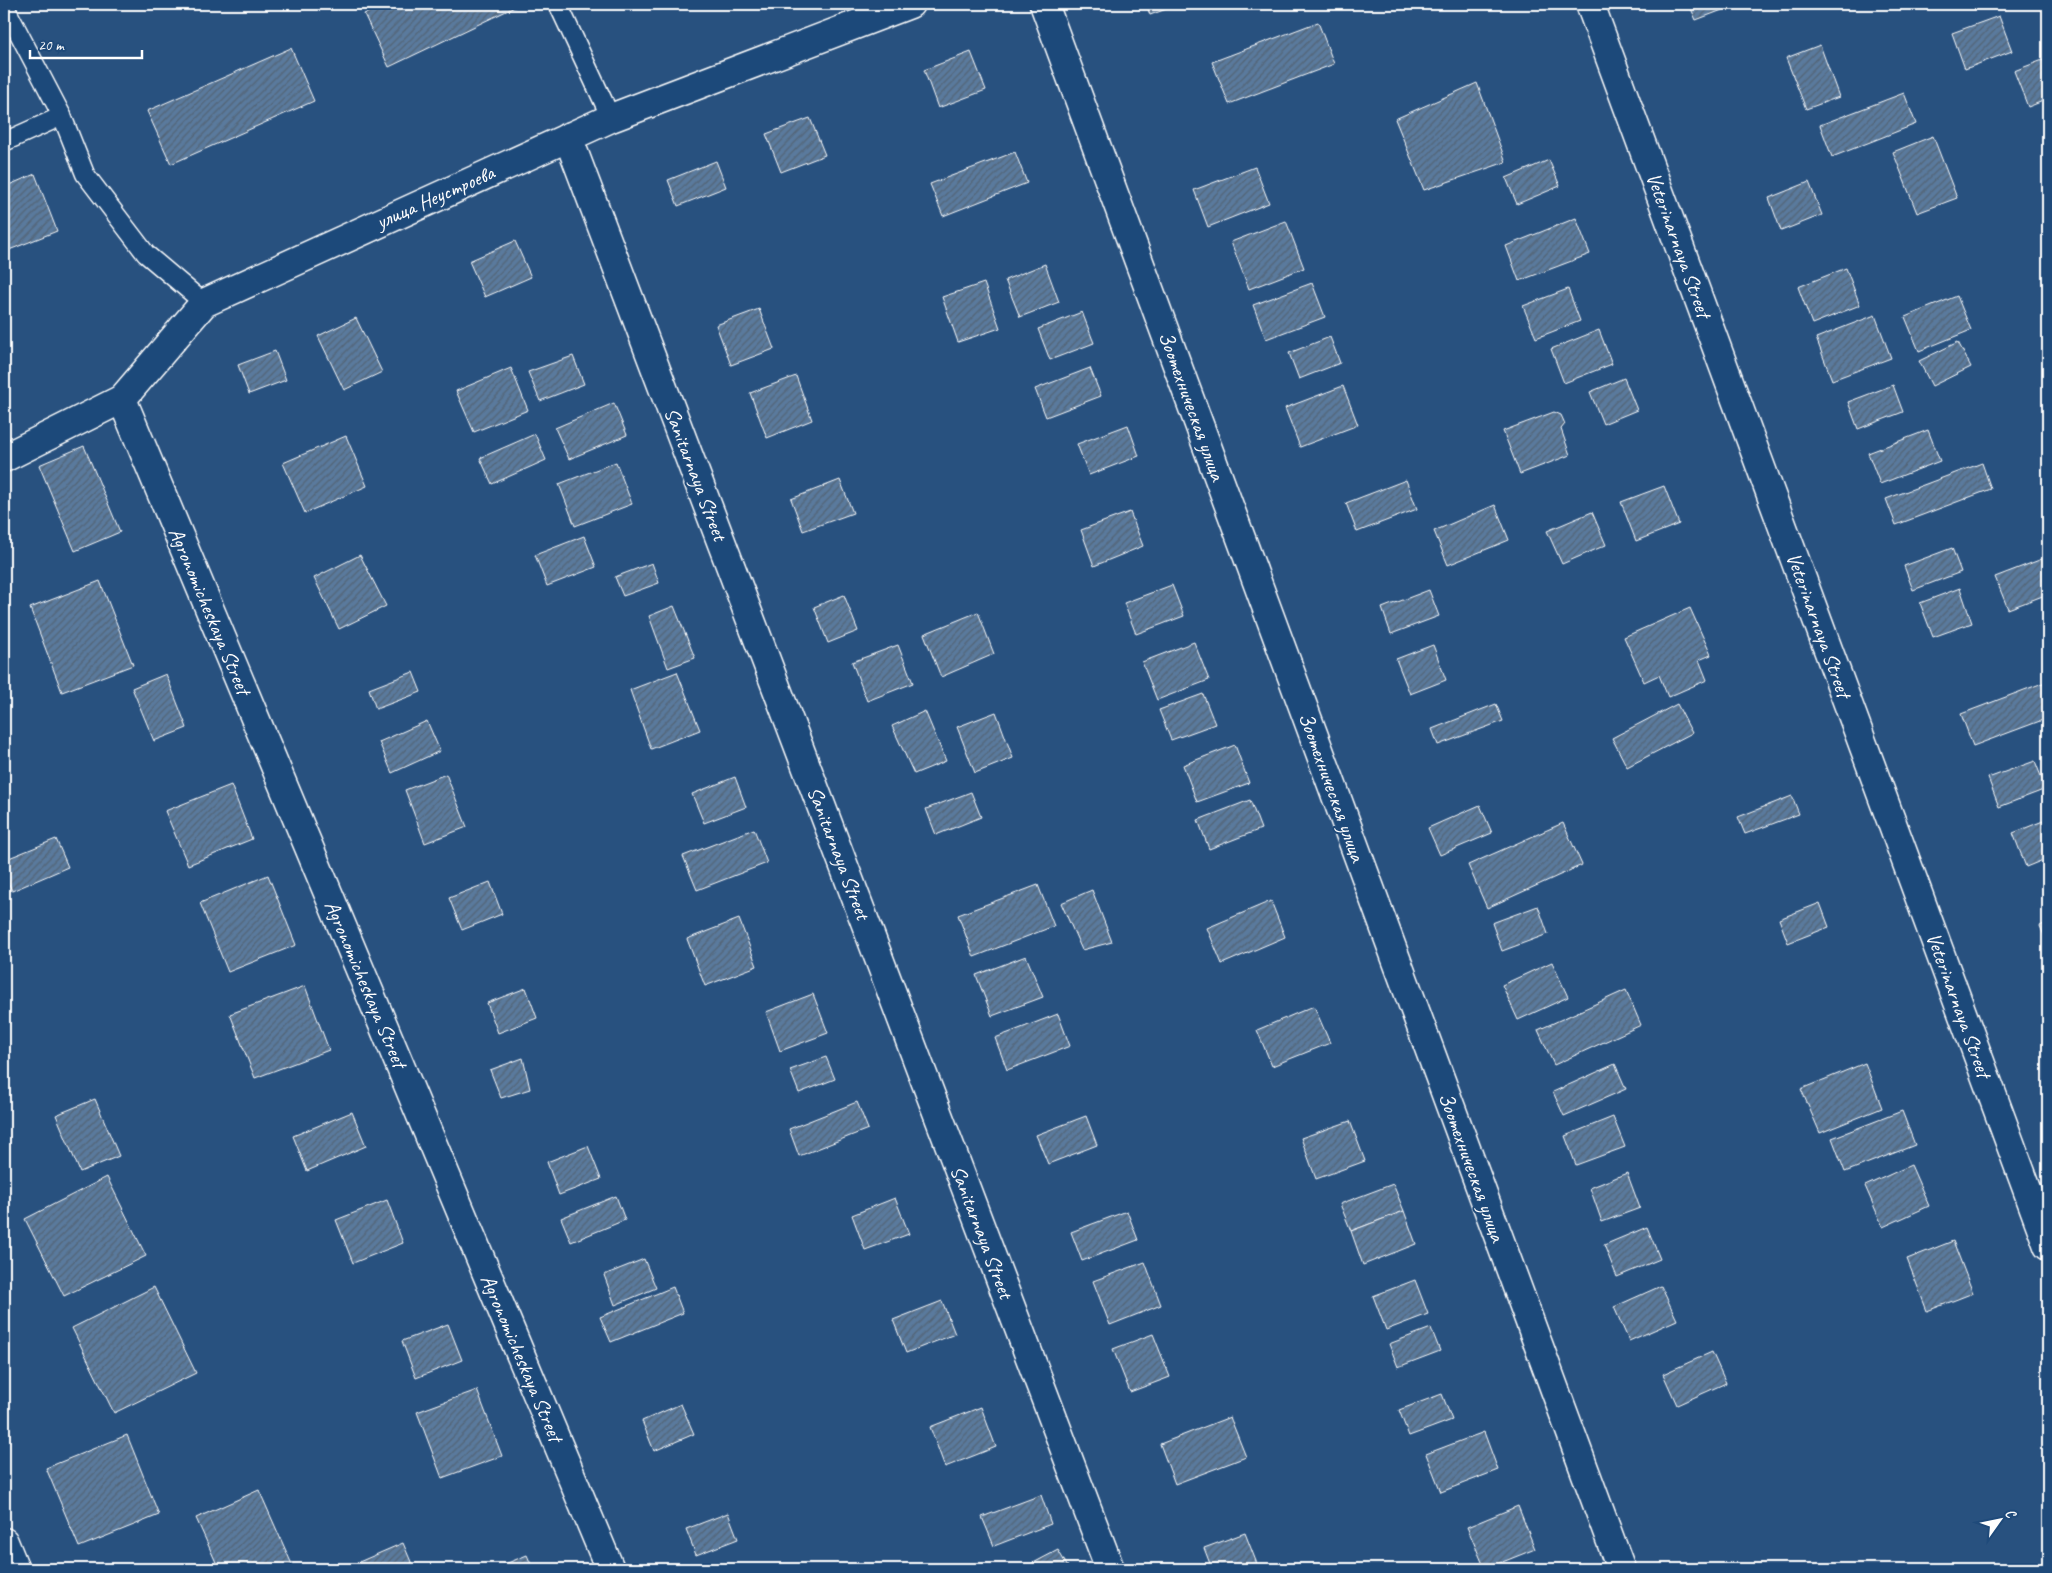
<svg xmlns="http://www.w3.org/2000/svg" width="2052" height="1573" font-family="Caveat,sans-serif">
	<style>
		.building { fill: url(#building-hatch); stroke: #fff }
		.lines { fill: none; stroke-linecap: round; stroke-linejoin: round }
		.service-casing { stroke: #fff; stroke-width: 21 }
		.minor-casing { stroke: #fff; stroke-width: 31 }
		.service { stroke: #1f4a7a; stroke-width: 18 }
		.minor { stroke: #1f4a7a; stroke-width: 28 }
		.labels { text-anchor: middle; stroke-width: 4; stroke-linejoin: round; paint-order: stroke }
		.street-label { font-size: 21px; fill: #fff; stroke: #1f4a7a }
	</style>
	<defs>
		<pattern id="building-hatch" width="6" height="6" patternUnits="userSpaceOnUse" patternTransform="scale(1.25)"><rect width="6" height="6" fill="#5a7a9d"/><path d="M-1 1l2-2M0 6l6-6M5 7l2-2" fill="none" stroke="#536374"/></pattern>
	</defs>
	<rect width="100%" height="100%" fill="#28517f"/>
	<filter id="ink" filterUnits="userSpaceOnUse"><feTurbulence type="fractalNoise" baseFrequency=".02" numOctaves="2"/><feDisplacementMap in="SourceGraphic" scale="10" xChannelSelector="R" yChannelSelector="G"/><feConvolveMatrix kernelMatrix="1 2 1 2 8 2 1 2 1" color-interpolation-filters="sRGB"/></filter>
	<g filter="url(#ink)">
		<!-- building -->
		<g class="building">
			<path d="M387 4H521L389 67 364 14Z"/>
			<path d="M1146 4H1180L1150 15Z"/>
			<path d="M1689 4H1738L1696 20Z"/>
			<path d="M1999 16 2012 51 1965 69 1952 33Z"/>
			<path d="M1318 22 1334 64 1229 104 1212 62Z"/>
			<path d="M1820 45 1839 97 1806 109 1786 58Z"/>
			<path d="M291 48 314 101 171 164 147 111Z"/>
			<path d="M971 52 986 90 938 108 924 70Z"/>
			<path d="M2048 58V99L2028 107 2014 71Z"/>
			<path d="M1477 83 1506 162 1424 190 1395 119Z"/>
			<path d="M1904 93 1916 124 1832 157 1820 125Z"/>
			<path d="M810 118 825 155 781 172 766 134Z"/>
			<path d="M1933 136 1957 198 1917 213 1893 152Z"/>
			<path d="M1015 152 1027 183 943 216 930 184Z"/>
			<path d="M1549 160 1560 186 1517 204 1506 178Z"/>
			<path d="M716 161 726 187 678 206 668 180Z"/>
			<path d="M1255 167 1269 203 1208 227 1194 190Z"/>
			<path d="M35 174 57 231 4 252V187Z"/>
			<path d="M1809 182 1822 215 1781 231 1769 198Z"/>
			<path d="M1576 218 1590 254 1519 281 1506 246Z"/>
			<path d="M1286 221 1304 268 1249 289 1231 242Z"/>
			<path d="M515 241 531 277 485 297 469 261Z"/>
			<path d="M1045 264 1059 302 1020 317 1005 280Z"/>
			<path d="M1846 268 1860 305 1812 324 1798 287Z"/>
			<path d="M984 283 1000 328 958 342 942 297Z"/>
			<path d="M1312 283 1325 317 1266 339 1253 305Z"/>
			<path d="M1568 289 1580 321 1536 338 1523 306Z"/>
			<path d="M1957 296 1971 330 1919 351 1905 317Z"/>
			<path d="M759 309 774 349 731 365 716 325Z"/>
			<path d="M1082 312 1094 343 1050 360 1038 329Z"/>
			<path d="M1875 315 1891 358 1832 380 1816 338Z"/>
			<path d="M356 318 382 372 344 390 318 336Z"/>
			<path d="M1599 330 1612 364 1564 383 1551 349Z"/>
			<path d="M1330 337 1340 363 1299 379 1289 353Z"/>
			<path d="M1958 342 1971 367 1932 386 1919 361Z"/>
			<path d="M275 351 286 380 249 394 238 365Z"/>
			<path d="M573 356 584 384 540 401 528 372Z"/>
			<path d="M511 368 528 410 474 432 456 391Z"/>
			<path d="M1090 368 1101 396 1046 417 1035 389Z"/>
			<path d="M796 376 812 420 767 438 750 393Z"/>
			<path d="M1624 378 1637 410 1603 424 1590 392Z"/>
			<path d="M1893 385 1903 412 1858 429 1848 402Z"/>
			<path d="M1343 386 1358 425 1300 447 1285 408Z"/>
			<path d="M614 403 627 435 569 459 555 428Z"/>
			<path d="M1554 412 1561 415 1565 424 1561 429 1570 455 1520 474 1503 431Z"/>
			<path d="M1128 425 1139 456 1089 475 1077 444Z"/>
			<path d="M1928 430 1940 461 1880 484 1868 453Z"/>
			<path d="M535 434 546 460 492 484 480 458Z"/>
			<path d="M346 436 367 486 305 513 283 463Z"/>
			<path d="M84 446 120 532 75 551 39 465Z"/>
			<path d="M616 462 632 504 575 526 559 484Z"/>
			<path d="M1982 463 1991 489 1896 525 1886 499Z"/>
			<path d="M840 480 853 513 803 531 791 499Z"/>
			<path d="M1406 480 1417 509 1357 532 1346 503Z"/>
			<path d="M1664 486 1679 524 1636 541 1621 502Z"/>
			<path d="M1495 505 1509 540 1448 565 1434 531Z"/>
			<path d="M1130 512 1143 546 1094 566 1081 530Z"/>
			<path d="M1592 512 1606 545 1562 564 1547 531Z"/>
			<path d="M584 536 596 567 547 586 535 555Z"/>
			<path d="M1952 548 1961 572 1913 590 1904 566Z"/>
			<path d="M360 555 386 606 339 629 314 578Z"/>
			<path d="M2042 559 2048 574V594L2008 609 1995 577Z"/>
			<path d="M652 563 659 583 623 596 615 577Z"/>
			<path d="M100 581 133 665 62 692 30 608Z"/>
			<path d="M1172 585 1184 616 1136 634 1124 603Z"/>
			<path d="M1960 588 1972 623 1933 637 1920 603Z"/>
			<path d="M1429 590 1439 616 1391 634 1382 608Z"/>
			<path d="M844 595 858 631 828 643 814 607Z"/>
			<path d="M674 606 695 658 668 668 649 616Z"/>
			<path d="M1690 608 1711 655 1699 660 1707 680 1668 697 1659 675 1644 682 1624 637Z"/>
			<path d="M978 612 994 654 941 677 924 634Z"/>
			<path d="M1194 642 1209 680 1157 700 1142 662Z"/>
			<path d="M898 645 913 683 867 701 852 662Z"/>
			<path d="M1433 645 1446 680 1410 694 1396 659Z"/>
			<path d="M413 672 421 692 376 709 369 689Z"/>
			<path d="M677 672 700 730 651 749 630 690Z"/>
			<path d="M166 674 187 728 154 741 132 688Z"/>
			<path d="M2048 681V718L1973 746 1961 714Z"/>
			<path d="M1203 694 1215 724 1171 740 1159 710Z"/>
			<path d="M1496 704 1503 721 1438 745 1432 729Z"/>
			<path d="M1677 704 1692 733 1627 767 1612 738Z"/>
			<path d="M925 711 946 761 914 774 892 726Z"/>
			<path d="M996 712 1013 758 975 773 957 727Z"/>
			<path d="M427 721 440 751 392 773 379 742Z"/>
			<path d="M1235 745 1249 783 1197 802 1183 765Z"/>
			<path d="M2035 761 2046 789 1999 807 1988 778Z"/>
			<path d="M446 774 467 827 425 843 405 790Z"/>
			<path d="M735 777 746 807 704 823 692 794Z"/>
			<path d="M231 785 252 839 188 865 165 811Z"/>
			<path d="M971 792 981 817 936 835 926 809Z"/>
			<path d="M1792 796 1799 814 1745 834 1738 817Z"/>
			<path d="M1250 800 1261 829 1209 849 1198 820Z"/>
			<path d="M1480 805 1492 833 1440 855 1428 828Z"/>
			<path d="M2048 819V858L2026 867 2013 833Z"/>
			<path d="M1563 823 1582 865 1487 908 1468 865Z"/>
			<path d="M754 829 767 863 697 890 683 856Z"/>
			<path d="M56 839 68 867 12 891 4 872V860Z"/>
			<path d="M268 875 296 945 228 972 200 903Z"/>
			<path d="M490 882 502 914 462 930 449 898Z"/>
			<path d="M1038 885 1054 926 974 957 958 915Z"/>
			<path d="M1092 890 1112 942 1082 950 1061 903Z"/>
			<path d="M1271 901 1285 937 1222 964 1207 928Z"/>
			<path d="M1820 903 1829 927 1788 943 1779 919Z"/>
			<path d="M1538 906 1548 934 1502 951 1492 923Z"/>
			<path d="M739 919 757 966 705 986 687 939Z"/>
			<path d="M2048 922V945L2040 926Z"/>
			<path d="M1026 956 1043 997 992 1016 976 975Z"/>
			<path d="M1552 962 1568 997 1518 1020 1502 985Z"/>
			<path d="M305 986 329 1050 255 1078 230 1014Z"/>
			<path d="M526 988 537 1018 498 1033 487 1003Z"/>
			<path d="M1626 990 1641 1025 1554 1065 1538 1030Z"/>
			<path d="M813 994 828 1033 780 1051 766 1012Z"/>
			<path d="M1314 1006 1330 1043 1272 1066 1257 1030Z"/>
			<path d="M1058 1014 1070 1046 1007 1070 995 1038Z"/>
			<path d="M826 1057 835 1079 799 1093 790 1070Z"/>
			<path d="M523 1058 530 1089 501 1098 490 1070Z"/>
			<path d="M1865 1063 1882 1108 1820 1133 1801 1089Z"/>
			<path d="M1615 1064 1626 1089 1564 1116 1553 1092Z"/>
			<path d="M95 1099 119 1156 80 1172 56 1115Z"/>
			<path d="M857 1102 868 1129 799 1156 789 1129Z"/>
			<path d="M1902 1111 1915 1145 1845 1172 1832 1138Z"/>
			<path d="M352 1112 366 1146 307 1171 293 1136Z"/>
			<path d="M1086 1116 1097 1145 1048 1164 1036 1135Z"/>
			<path d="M1613 1117 1625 1147 1576 1165 1565 1136Z"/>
			<path d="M1350 1121 1365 1161 1316 1179 1301 1138Z"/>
			<path d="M588 1146 601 1179 559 1195 547 1162Z"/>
			<path d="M1911 1165 1929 1206 1883 1227 1865 1186Z"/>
			<path d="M1627 1173 1640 1208 1602 1222 1590 1188Z"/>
			<path d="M107 1177 146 1256 64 1296 25 1219Z"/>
			<path d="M1393 1184 1404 1211 1351 1231 1340 1204Z"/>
			<path d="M616 1196 625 1220 571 1242 561 1218Z"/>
			<path d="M895 1198 909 1234 865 1250 852 1215Z"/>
			<path d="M387 1200 403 1243 353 1263 336 1220Z"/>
			<path d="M1127 1211 1138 1240 1082 1261 1071 1232Z"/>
			<path d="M1404 1211 1416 1244 1363 1265 1351 1231Z"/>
			<path d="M1647 1227 1660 1259 1617 1277 1604 1245Z"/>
			<path d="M1953 1241 1973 1293 1927 1311 1907 1259Z"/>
			<path d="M644 1259 656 1288 615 1305 604 1275Z"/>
			<path d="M1145 1262 1161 1305 1110 1325 1093 1281Z"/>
			<path d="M1415 1280 1428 1314 1386 1330 1373 1296Z"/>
			<path d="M1661 1286 1677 1320 1629 1341 1614 1307Z"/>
			<path d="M154 1287 196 1373 114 1413 72 1328Z"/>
			<path d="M673 1287 683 1313 611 1342 600 1317Z"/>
			<path d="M942 1301 955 1334 906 1353 893 1320Z"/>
			<path d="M448 1324 462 1360 416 1378 402 1341Z"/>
			<path d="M1431 1328 1440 1351 1398 1367 1389 1344Z"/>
			<path d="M1153 1334 1170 1377 1130 1392 1113 1349Z"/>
			<path d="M1712 1352 1726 1383 1677 1405 1663 1374Z"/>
			<path d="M477 1390 502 1456 442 1478 417 1412Z"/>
			<path d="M1442 1394 1452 1420 1409 1436 1399 1410Z"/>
			<path d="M681 1404 694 1434 654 1451 642 1421Z"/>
			<path d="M981 1407 996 1447 945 1467 930 1427Z"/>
			<path d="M1230 1417 1246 1457 1175 1484 1160 1444Z"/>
			<path d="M1484 1432 1498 1470 1441 1492 1426 1454Z"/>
			<path d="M127 1435 159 1515 79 1547 46 1468Z"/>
			<path d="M259 1490 294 1569H219L196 1518Z"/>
			<path d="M1041 1495 1051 1524 994 1546 982 1517Z"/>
			<path d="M1518 1506 1535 1549 1485 1569 1467 1527Z"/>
			<path d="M728 1513 738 1539 696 1555 686 1529Z"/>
			<path d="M1245 1533 1259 1569H1212L1204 1548Z"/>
			<path d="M403 1543 414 1569H363L359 1562Z"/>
			<path d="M1058 1550 1069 1569H1022Z"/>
			<path d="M527 1555 533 1569H493Z"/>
		</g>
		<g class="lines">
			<defs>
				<g id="service">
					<path d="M558 4 611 118"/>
					<path d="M4 5 62 116 85 174 146 254 204 303"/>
					<path d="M4 142 62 116"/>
				</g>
				<g id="minor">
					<path d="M1044 4 1621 1569"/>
					<path d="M1590 4 2048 1246"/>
					<path d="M568 137 1110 1569"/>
					<path d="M122 399 610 1569"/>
					<path d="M4 458 122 399 204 303 611 118 910 4"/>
					<path d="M4 1542 15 1569"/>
				</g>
			</defs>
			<!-- service casing -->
			<use href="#service" class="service-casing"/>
			<!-- minor casing -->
			<use href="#minor" class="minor-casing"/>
			<!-- service -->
			<use href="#service" class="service"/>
			<!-- minor -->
			<use href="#minor" class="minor"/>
		</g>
	</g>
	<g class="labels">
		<!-- street labels -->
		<g class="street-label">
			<text transform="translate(435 197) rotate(-24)" y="7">улица Неустроева</text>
			<text transform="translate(1679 245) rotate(70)" y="7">Veterinarnaya Street</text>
			<text transform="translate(1192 406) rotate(70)" y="7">Зоотехническая улица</text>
			<text transform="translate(696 474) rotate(69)" y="7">Sanitarnaya Street</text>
			<text transform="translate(210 611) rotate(67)" y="7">Agronomicheskaya Street</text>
			<text transform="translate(1819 625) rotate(70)" y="7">Veterinarnaya Street</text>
			<text transform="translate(1332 787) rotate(70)" y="7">Зоотехническая улица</text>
			<text transform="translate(839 853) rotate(69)" y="7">Sanitarnaya Street</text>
			<text transform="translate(366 984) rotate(67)" y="7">Agronomicheskaya Street</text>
			<text transform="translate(1959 1005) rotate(70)" y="7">Veterinarnaya Street</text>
			<text transform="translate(1472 1167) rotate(70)" y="7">Зоотехническая улица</text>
			<text transform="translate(982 1232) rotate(69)" y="7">Sanitarnaya Street</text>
			<text transform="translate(522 1358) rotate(67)" y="7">Agronomicheskaya Street</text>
		</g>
	</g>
	<!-- margin -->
	<rect width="2052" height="1573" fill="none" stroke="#1f4a7a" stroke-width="20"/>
	<rect x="10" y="10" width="2032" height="1553" fill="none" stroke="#fff" stroke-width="2" filter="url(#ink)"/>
	<!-- north arrow -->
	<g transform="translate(2000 1520) rotate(57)" stroke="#1f4a7a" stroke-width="4" paint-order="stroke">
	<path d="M0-4L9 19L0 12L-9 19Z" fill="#ffffff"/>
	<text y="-8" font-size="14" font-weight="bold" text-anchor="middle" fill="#ffffff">С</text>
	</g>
	<!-- scale -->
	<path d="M30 50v8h112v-8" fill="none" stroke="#ffffff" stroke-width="2.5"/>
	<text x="38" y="50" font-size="15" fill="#ffffff" stroke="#1f4a7a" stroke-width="4" paint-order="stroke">20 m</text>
</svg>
